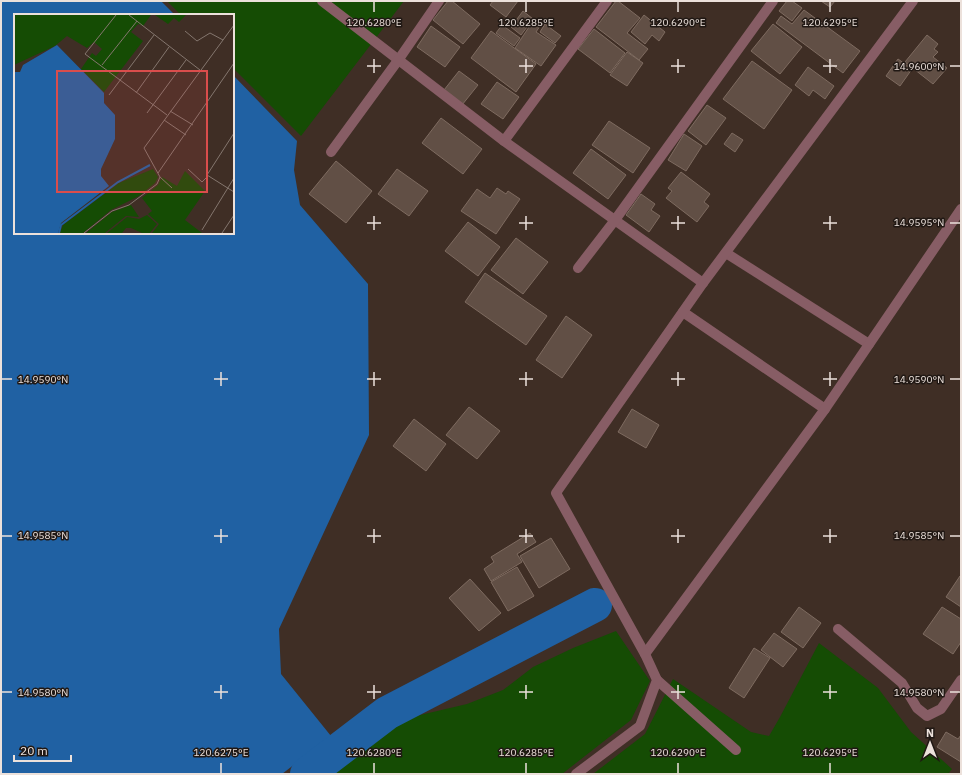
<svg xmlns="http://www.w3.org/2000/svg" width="962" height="775" font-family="'IBM Plex Sans',sans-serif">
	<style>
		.green { fill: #154c04 }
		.water { fill: #2061a3 }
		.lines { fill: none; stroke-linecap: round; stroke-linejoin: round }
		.river { stroke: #2061a3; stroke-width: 34 }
		.building { fill: #614f45; stroke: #7e6b60 }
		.lane { stroke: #875d65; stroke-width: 10 }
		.street { stroke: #875d65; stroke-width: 10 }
		.ticks { fill: none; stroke: #ece1db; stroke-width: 1.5 }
		.inset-river { fill: none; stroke: #2061a3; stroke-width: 2 }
		.inset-road { fill: none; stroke: #84766e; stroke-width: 1 }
		.view { fill: #da4d4c; fill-opacity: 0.15; stroke: #da4d4c; stroke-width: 2 }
		.inset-edge { fill: none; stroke: #ece1db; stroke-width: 2 }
		.ticks-label { font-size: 10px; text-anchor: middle; fill: #ece1db; stroke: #201814; stroke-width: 3; stroke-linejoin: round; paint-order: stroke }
	</style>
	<rect width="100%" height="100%" fill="#3f2e25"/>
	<!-- green -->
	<g class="green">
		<path d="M167 1H404L301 136 233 68V15H181Z"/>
		<path d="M616 631 650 681 631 720 562 774H325L399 720 467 704 503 690 533 667 573 648Z"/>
		<path d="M819 643 878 688 911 732 952 769 948 774H593L645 734 673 679 751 732 769 736 780 717Z"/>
	</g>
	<!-- water -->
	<path class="water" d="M1 1H161L175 15H15V233H233V75L297 141 294 170 300 205 368 284 369 435 279 629 281 674 331 736 282 774H1Z"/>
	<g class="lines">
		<!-- river -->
		<path class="river" d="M307 774 387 713 595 605"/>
	</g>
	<!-- building -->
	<g class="building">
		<path d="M448 1H452L480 24 463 44 433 20Z"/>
		<path d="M493 1H518L506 17 490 5Z"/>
		<path d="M616 1H618L640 18 627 33 648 49 639 60 596 27Z"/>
		<path d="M787 1H792L802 8 792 21 779 11Z"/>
		<path d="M821 1H835L830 7Z"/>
		<path d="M804 10 860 51 843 73 776 23 781 16 792 24Z"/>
		<path d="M523 11 533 19 521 35 511 27Z"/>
		<path d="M644 15 665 32 659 41 652 35 645 44 631 32Z"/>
		<path d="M533 21 540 26 536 32 556 45 541 66 515 48Z"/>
		<path d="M545 24 561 36 555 43 540 32Z"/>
		<path d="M773 24 802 47 780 74 751 51Z"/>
		<path d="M502 25 520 38 514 46 496 33Z"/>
		<path d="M431 26 460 47 445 67 417 47Z"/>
		<path d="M594 29 625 53 610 73 578 49Z"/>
		<path d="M491 31 536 64 516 92 471 58Z"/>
		<path d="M927 35 938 44 934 49 938 52 933 57 947 68 933 84 905 62Z"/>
		<path d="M627 52 643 63 627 86 610 75Z"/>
		<path d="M898 59 912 69 900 86 886 76Z"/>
		<path d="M752 61 792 90 764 129 723 99Z"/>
		<path d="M808 67 834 86 825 99 813 90 809 96 795 85Z"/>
		<path d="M459 71 478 85 462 105 444 90Z"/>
		<path d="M497 82 519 97 503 119 481 104Z"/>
		<path d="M707 105 726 118 706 145 688 131Z"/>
		<path d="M441 118 482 149 463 174 422 143Z"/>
		<path d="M609 121 650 148 633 173 592 145Z"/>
		<path d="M732 133 743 140 735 152 724 144Z"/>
		<path d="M684 134 702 146 686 171 668 160Z"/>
		<path d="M591 149 626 175 608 199 573 173Z"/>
		<path d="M336 161 372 191 346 223 309 194Z"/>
		<path d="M397 169 428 191 409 216 378 194Z"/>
		<path d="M681 172 710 194 704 202 709 206 697 222 666 198 672 191 668 188Z"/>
		<path d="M497 188 506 194 508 191 520 199 496 234 461 211 477 189 490 198Z"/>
		<path d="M641 194 655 204 651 210 660 216 649 232 626 215Z"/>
		<path d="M468 222 500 247 478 276 445 251Z"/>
		<path d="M516 238 548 262 523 294 491 270Z"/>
		<path d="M485 273 547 316 526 345 465 302Z"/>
		<path d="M566 316 592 335 562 378 536 360Z"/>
		<path d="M469 407 500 431 477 459 446 435Z"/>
		<path d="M632 409 659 425 646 448 618 432Z"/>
		<path d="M414 419 446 444 426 471 393 446Z"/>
		<path d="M530 533 536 542 517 554 522 562 491 581 484 569 494 562 491 557Z"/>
		<path d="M551 538 570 569 539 588 520 556Z"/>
		<path d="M517 567 534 596 508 611 491 582Z"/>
		<path d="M960 576 961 577V607L946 597Z"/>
		<path d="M470 579 501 613 479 631 449 598Z"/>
		<path d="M799 607 821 623 803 648 781 632Z"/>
		<path d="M942 607 961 619V642L953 654 923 634Z"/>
		<path d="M774 633 797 649 783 667 761 650Z"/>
		<path d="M754 648 770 658 744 698 729 688Z"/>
		<path d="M946 732 958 739 961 735V762L937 747Z"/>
	</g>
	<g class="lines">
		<!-- lane -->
		<path class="lane" d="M657 680 736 750"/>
		<!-- street -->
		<g class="street">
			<path d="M322 1 504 141 703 283"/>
			<path d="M504 141 607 1"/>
			<path d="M331 152 399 59 439 1"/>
			<path d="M726 253 869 344"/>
			<path d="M578 268 615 220 773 1"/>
			<path d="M683 312 825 409"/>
			<path d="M838 629 902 683 917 708 927 716 941 709 961 680"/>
			<path d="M645 654 825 409 961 209"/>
			<path d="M576 774 640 726 657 680 645 654 556 493 703 283 913 1"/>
		</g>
	</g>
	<!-- ticks -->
	<path class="ticks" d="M374 2V12M526 2V12M678 2V12M830 2V12M374 59V73M526 59V73M678 59V73M830 59V73M367 66H381M519 66H533M671 66H685M823 66H837M950 66H960M374 216V230M526 216V230M678 216V230M830 216V230M367 223H381M519 223H533M671 223H685M823 223H837M950 223H960M221 372V386M374 372V386M526 372V386M678 372V386M830 372V386M2 379H12M214 379H228M367 379H381M519 379H533M671 379H685M823 379H837M950 379H960M221 529V543M374 529V543M526 529V543M678 529V543M830 529V543M2 536H12M214 536H228M367 536H381M519 536H533M671 536H685M823 536H837M950 536H960M221 685V699M374 685V699M526 685V699M678 685V699M830 685V699M2 692H12M214 692H228M367 692H381M519 692H533M671 692H685M823 692H837M950 692H960M221 763V773M374 763V773M526 763V773M678 763V773M830 763V773"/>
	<!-- overview -->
	<g transform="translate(14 14)">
		<rect width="220" height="220" fill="#3f2e25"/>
		<path d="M0 1H137L129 12 124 10 117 18 129 27 90 78 67 55 78 39 82 42 88 35 80 28 73 34 53 22 41 32 0 51ZM141 1H172L165 8 160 4 154 10ZM139 155 144 163 141 169 125 182 97 196 69 219H46L49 211 105 169ZM171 157 191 177 171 206 188 219H138L145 210 134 200 138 197 128 184 144 171 148 163 163 172ZM117 191 125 203 112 202 91 219H72L98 198ZM133 201 143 210 136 219H128L117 214H112L108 219H93L113 203 125 205Z" fill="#154c04"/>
		<path d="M43 31 90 79V89L101 101V125L87 155V162L95 172 47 209 44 219H0V58H6L9 51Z" fill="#2061a3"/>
		<path class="inset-river" d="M45 219 47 211 104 168 136 151"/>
		<path class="inset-road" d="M102 1 71 40 153 101M115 1 186 56M171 17 183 27 196 19 209 26M88 51 123 7M122 79 155 33M95 81 140 21M156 97 179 111M133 99 172 46M150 106 172 121M220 119 193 161 220 178M174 155 188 168 194 162M144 159 220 49M146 163 158 174M188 216 220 164M70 219 98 197 115 191 143 170 146 163 130 134 220 11M208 219 220 201"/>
		<path class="view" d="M43 57H193V178H43Z"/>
		<rect width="220" height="220" class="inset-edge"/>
	</g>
	<g class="ticks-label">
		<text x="374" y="26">120.6280°E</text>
		<text x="526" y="26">120.6285°E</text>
		<text x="678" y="26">120.6290°E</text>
		<text x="830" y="26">120.6295°E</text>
		<text x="919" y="70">14.9600°N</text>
		<text x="919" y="226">14.9595°N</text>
		<text x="43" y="383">14.9590°N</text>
		<text x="919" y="383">14.9590°N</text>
		<text x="43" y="539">14.9585°N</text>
		<text x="919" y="539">14.9585°N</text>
		<text x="43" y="696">14.9580°N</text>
		<text x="919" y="696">14.9580°N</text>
		<text x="221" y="756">120.6275°E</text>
		<text x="374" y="756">120.6280°E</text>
		<text x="526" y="756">120.6285°E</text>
		<text x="678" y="756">120.6290°E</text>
		<text x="830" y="756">120.6295°E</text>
	</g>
	<!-- border -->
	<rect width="962" height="775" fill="none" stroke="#ece1db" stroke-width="4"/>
	<!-- north arrow -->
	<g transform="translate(930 743)" stroke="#201814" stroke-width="3" paint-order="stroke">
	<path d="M0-3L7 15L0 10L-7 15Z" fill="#ece1db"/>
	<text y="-6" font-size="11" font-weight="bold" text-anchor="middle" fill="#ece1db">N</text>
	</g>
	<!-- scale -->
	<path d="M14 755v6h57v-6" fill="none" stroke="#ece1db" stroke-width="2"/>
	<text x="20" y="755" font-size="12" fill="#ece1db" stroke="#201814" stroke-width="3" paint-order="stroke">20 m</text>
</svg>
